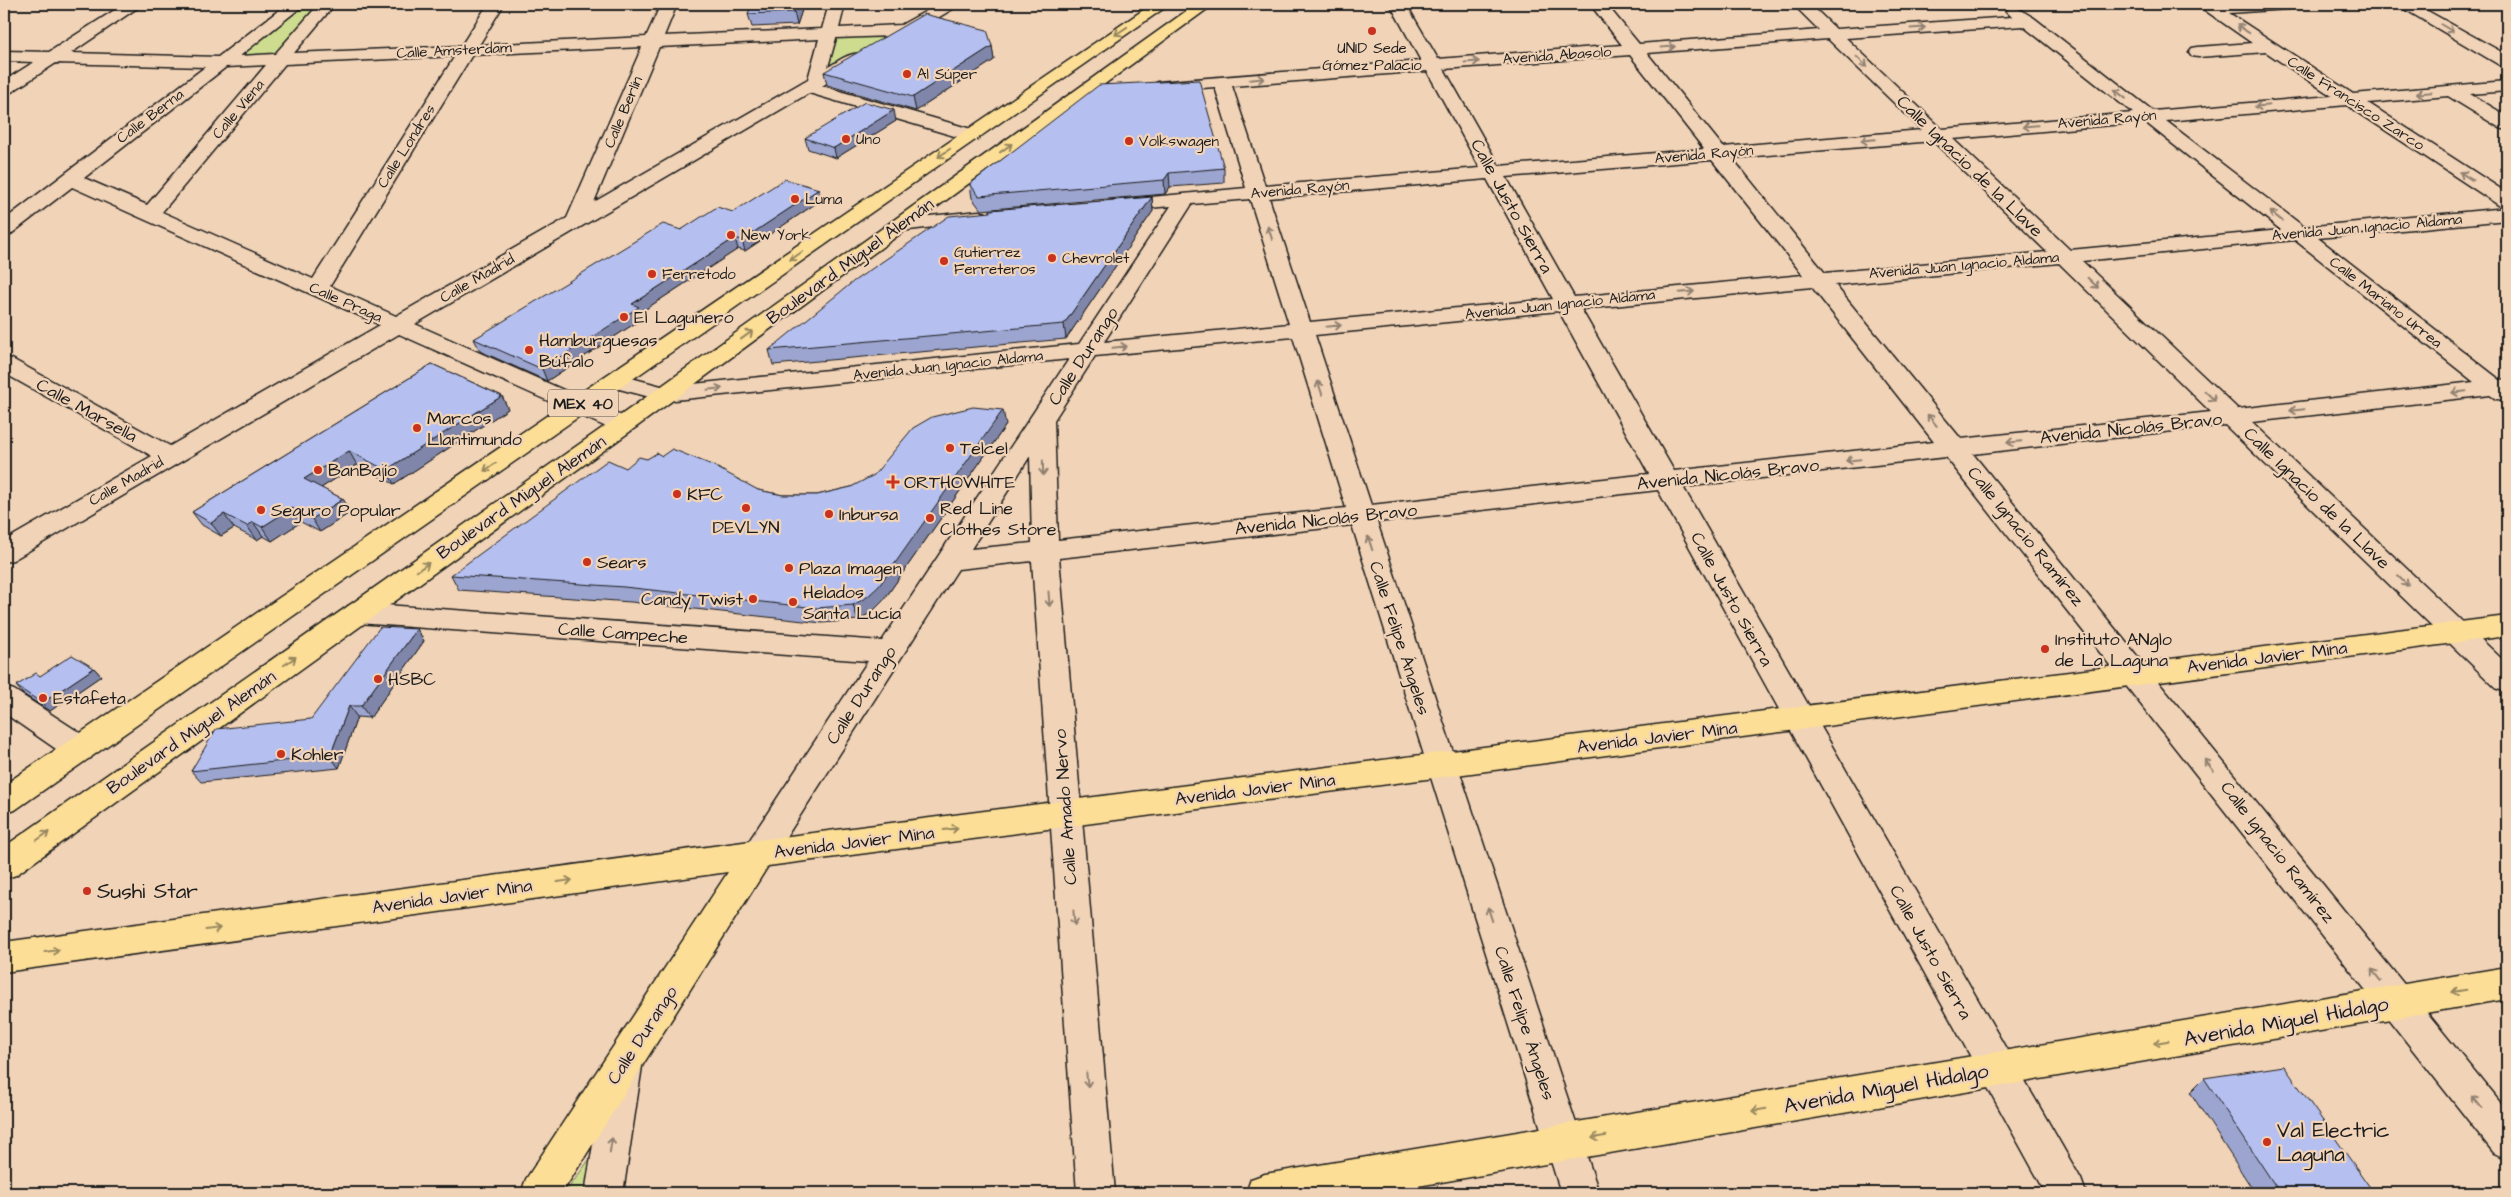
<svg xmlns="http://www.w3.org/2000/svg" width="2511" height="1197" font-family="'Architects Daughter',sans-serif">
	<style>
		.green { fill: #cddc8f; stroke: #747c56 }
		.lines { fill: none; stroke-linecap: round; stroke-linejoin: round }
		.minor-casing { stroke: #1c1c1c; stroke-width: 3 }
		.major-casing { stroke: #1c1c1c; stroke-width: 3 }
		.highway-casing { stroke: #1c1c1c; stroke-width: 3 }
		.minor { fill: #f1d3b7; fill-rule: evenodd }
		.major { fill: #fcde96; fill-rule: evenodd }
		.highway { fill: #fcde96; fill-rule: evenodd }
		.wall { fill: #9ca5cf; stroke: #1c1c1c }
		.shaded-wall { fill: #7f86a9; stroke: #1c1c1c }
		.building { fill: #b5c0f1; stroke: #1c1c1c }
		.oneway { stroke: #918171 }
		.oneway2 { stroke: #97875f }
		.poi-dot { fill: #c8321e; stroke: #f1d3b7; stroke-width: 2 }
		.labels { text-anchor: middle; stroke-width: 4.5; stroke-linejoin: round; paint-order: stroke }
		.far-poi-label { font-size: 15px; fill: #1c1c1c; stroke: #f1d3b7; text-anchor: start }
		.far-street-label { font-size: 15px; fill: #1c1c1c; stroke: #f1d3b7 }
		.shield { fill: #f1d3b7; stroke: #5c534a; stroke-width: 1 }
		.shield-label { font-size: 16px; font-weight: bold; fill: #1c1c1c }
		.street-label { font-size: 18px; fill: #1c1c1c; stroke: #f1d3b7 }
		.poi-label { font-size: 18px; fill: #1c1c1c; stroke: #f1d3b7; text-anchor: start }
		.near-poi-label { font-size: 21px; fill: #1c1c1c; stroke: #f1d3b7; text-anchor: start }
		.near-street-label { font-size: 21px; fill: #1c1c1c; stroke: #f1d3b7 }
	</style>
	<rect width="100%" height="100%" fill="#f1d3b7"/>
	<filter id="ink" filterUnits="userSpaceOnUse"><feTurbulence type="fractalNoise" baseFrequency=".02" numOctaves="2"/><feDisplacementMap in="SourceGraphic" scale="10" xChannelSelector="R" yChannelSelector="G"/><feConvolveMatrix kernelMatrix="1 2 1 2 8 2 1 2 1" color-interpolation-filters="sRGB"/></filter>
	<g filter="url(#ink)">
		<!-- green -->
		<g class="green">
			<path d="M304 4H324L282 53 240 58 238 55Z"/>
			<path d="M902 30 818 78 830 32Z"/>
			<path d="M600 1145 592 1193H565Z"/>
		</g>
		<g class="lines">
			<defs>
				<g id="minor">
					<path d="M124 4H143L71 53 218 57 287 4H305L240 56 275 54 319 4H335L294 53 461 46 488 4H504L479 45 646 37 661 4H677L664 36 822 29 829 4H845L839 28 901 25 939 4H958L956 7 904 38 898 39 891 36 836 38 828 67C839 61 850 51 863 54L866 58 822 86 978 131 980 135 978 139 971 141 809 93 415 324 631 420 634 425 631 430 622 433 613 430 399 334 13 560 4 562V541L152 456 4 373V357L12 359 170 446 380 325 72 187 11 234 4 236V220L205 67 56 63 10 93 4 94V81L34 62 4 61V51L49 52ZM819 39 808 79 594 202 659 47ZM642 47 567 218 396 316 330 286 472 55ZM455 56 313 279 162 212 285 64ZM266 65 147 205 84 178 226 67Z"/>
					<path d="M1390 4H1406L1438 59 1622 45 1590 4H1606L1639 44 1819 30 1793 4H1810L1836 29 2012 17 2006 11 2014 6 2034 18 2153 111 2332 96 2266 52 2198 57 2192 56 2189 52 2192 48 2198 47 2252 43 2196 4H2296L2294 7 2288 9 2229 13 2353 94 2507 81V91L2470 94 2507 116V130L2500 128 2448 96 2368 103 2507 193V220L2318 238 2500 380 2507 379V400L2496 399 2490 395 2252 422 2507 664V692L2497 689 2225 425 1973 454 2507 1111V1159L2494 1153 1946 457 1683 487 2081 1179 2086 1193H2046L1658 490 1377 522 1599 1193H1561L1352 525 1059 558 1115 1193H1077L1032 561 958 569 769 864 758 868 747 864 742 854 747 844 868 661 358 623 348 620 344 613 348 606 358 603 882 641 1069 359 665 401 608 386 604 381 608 376 616 374 665 387 1079 344 1171 206 1116 211 1109 209 1106 205 1109 201 1246 188 1215 87 1163 91 1157 90 1154 86 1157 82 1421 61ZM2023 26 2133 113 1942 129 1846 38ZM1828 39 1922 130 1723 147 1647 53ZM1630 55 1704 149 1499 166 1444 69ZM1427 71 1480 168 1265 186 1232 86ZM2347 105 2500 206 2507 208 2304 227 2166 121ZM2145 122 2281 230 2070 250 1953 139ZM1933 141 2047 252 1825 273 1732 158ZM1712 160 1803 275 1574 297 1506 177ZM1487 179 1553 299 1310 322 1269 198ZM1250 199 1289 324 1104 342 1192 204ZM2295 240 2474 382 2238 409 2082 261ZM2059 263 2211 412 1961 439 1835 285ZM1812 287 1934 442 1674 471 1581 309ZM1559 311 1649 474 1371 505 1315 335ZM1293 337 1346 508 1058 540 1054 420 1095 356ZM1030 456 1032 543 971 549Z"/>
					<path d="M2396 4H2415L2507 55V67L2501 66Z"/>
					<path d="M979 211 986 213 989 217 986 221 900 231 893 229 890 225 893 221 900 219Z"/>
					<path d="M4 687 14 690 91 740 95 749 91 758 80 761 69 758 4 713Z"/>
					<path d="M624 1049 637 1054 642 1066 623 1193H585L606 1066 611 1054Z"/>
				</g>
				<g id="major">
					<path d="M2507 616V636L768 866 562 1193H521L526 1179 728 872 4 972V942L758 840Z"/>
					<path d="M2507 967V999L1377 1193H1246L1251 1179 1265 1174Z"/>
				</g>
				<g id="highway">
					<path d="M1152 4H1170L15 810 4 814V785Z"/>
					<path d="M1196 4H1214L639 425 16 875 4 879V847L621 415Z"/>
				</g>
			</defs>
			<!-- minor casing -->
			<use href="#minor" class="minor-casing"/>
			<!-- major casing -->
			<use href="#major" class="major-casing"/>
			<!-- highway casing -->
			<use href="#highway" class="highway-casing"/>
			<!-- minor -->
			<use href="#minor" class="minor"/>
			<!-- major -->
			<use href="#major" class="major"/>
			<!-- highway -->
			<use href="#highway" class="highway"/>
		</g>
		<!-- wall -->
		<g class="wall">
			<path d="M804 4 797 25 752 27 748 14Z"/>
			<path d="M992 46 994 60 916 111 827 85 824 72Z"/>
			<path d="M896 121 836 158 808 149 805 138Z"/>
			<path d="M1224 168V183L1170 187 1165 194 981 210 972 198 970 184Z"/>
			<path d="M819 189 821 200 745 251 738 249 641 312 643 318 547 381 480 351 474 339 681 230 733 212Z"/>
			<path d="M1152 197 1153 211 1066 339 773 365 769 350 990 213V210Z"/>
			<path d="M432 364 502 396 508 409 394 484 357 465 321 488 343 499 351 512 320 532 301 522 272 541 263 536 257 540 234 528 221 536 202 525 192 512Z"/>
			<path d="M1006 425 883 601 872 612 858 620 822 623 631 602 459 590 451 575 626 468 647 459 662 456 758 490 783 495H817L851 487Z"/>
			<path d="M417 629 424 641 370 718 357 717 339 768 201 782 191 771 311 719Z"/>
			<path d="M94 668 101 676 50 711 23 694 16 686 40 676Z"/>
			<path d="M2204 1078 2374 1193H2255L2190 1092Z"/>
		</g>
		<!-- shaded-wall -->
		<g class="shaded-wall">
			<path d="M796 4H804L797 25 794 12Z"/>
			<path d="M992 46 994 60 916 111 913 97Z"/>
			<path d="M894 110 896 121 836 158 834 148Z"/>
			<path d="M1169 173 1170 187 1165 194 1164 180Z"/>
			<path d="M819 189 821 200 745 251 742 240Z"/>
			<path d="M1152 197 1153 211 1066 339 1064 324Z"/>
			<path d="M735 238 738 249 641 312 643 318 547 381 542 369 632 304Z"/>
			<path d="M502 396 508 409 394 484 386 470Z"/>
			<path d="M1003 410 1006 425 883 601 872 612 858 620 853 605Z"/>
			<path d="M349 451 357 465 313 493 304 479Z"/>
			<path d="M343 499 351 512 320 532 312 519Z"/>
			<path d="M292 508 301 522 272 541 262 527Z"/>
			<path d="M224 514 234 528 221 536 211 523Z"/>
			<path d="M253 522 263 536 257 540 247 526Z"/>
			<path d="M417 629 424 641 370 718 361 706Z"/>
			<path d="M94 668 101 676 50 711 42 703Z"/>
			<path d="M349 706 357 717 339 768 330 756Z"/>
		</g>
		<!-- building -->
		<g class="building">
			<path d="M752 4H796L794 12 748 14Z"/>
			<path d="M924 14 987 30 992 46 913 97 824 72Z"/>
			<path d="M1199 80 1224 168 1169 173 1164 180 979 196 970 184 1099 85Z"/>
			<path d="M865 102 894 110 834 148 805 138Z"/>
			<path d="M785 179 819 189 742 240 735 238 632 304 639 307 542 369 474 339 663 224 681 230 717 207 733 212Z"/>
			<path d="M1152 197 1064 324 769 350 854 281 949 216 991 212 990 210Z"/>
			<path d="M432 364 502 396 386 470 349 451 304 479 343 499 312 519 292 508 262 527 253 522 247 526 224 514 211 523 192 512Z"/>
			<path d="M973 407 1003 410 879 586 867 597 853 605 817 608 624 587 451 575 608 460 626 468 639 457 647 459 657 453 662 456 672 449 712 465 758 490 783 495H817L851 487 874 475 913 428 932 417Z"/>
			<path d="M380 627 417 629 361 706H349L330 756 191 771 216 729 311 719Z"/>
			<path d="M72 655 94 668 42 703 16 686 36 673 40 676Z"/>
			<path d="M2284 1066 2374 1193H2280L2204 1078Z"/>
		</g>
		<!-- one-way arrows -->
		<defs><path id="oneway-shaft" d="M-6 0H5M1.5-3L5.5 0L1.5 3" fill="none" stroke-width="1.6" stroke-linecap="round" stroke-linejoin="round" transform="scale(1.25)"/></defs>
		<g class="oneway">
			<use href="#oneway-shaft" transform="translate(1918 28) rotate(-4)"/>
			<use href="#oneway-shaft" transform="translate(2447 28) rotate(30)"/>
			<use href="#oneway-shaft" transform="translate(2243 29) rotate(-147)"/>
			<use href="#oneway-shaft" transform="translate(1668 47) rotate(-4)"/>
			<use href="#oneway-shaft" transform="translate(1472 62) rotate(-4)"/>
			<use href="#oneway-shaft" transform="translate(1862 62) rotate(44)"/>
			<use href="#oneway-shaft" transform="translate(1257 79) rotate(-5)"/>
			<use href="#oneway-shaft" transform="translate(2424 93) rotate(175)"/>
			<use href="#oneway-shaft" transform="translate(2120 94) rotate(-142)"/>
			<use href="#oneway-shaft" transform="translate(2262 106) rotate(175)"/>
			<use href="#oneway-shaft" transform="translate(2030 126) rotate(175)"/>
			<use href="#oneway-shaft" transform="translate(1868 140) rotate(175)"/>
			<use href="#oneway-shaft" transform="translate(2466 176) rotate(-147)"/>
			<use href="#oneway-shaft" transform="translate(2276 216) rotate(-142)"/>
			<use href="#oneway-shaft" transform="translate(1270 233) rotate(-108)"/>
			<use href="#oneway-shaft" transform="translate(2093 283) rotate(44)"/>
			<use href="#oneway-shaft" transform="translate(1687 292) rotate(-5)"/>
			<use href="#oneway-shaft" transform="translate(1334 326) rotate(-6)"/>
			<use href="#oneway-shaft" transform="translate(1120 347) rotate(-6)"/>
			<use href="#oneway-shaft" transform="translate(1320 388) rotate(-108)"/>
			<use href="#oneway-shaft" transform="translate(715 389) rotate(-6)"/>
			<use href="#oneway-shaft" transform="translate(2459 392) rotate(174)"/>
			<use href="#oneway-shaft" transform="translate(2210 396) rotate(44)"/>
			<use href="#oneway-shaft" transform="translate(2297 410) rotate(174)"/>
			<use href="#oneway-shaft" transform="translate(1932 420) rotate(-129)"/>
			<use href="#oneway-shaft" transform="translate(2014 442) rotate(174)"/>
			<use href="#oneway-shaft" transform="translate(1853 460) rotate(174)"/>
			<use href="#oneway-shaft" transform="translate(1043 468) rotate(89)"/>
			<use href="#oneway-shaft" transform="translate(1370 543) rotate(-108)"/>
			<use href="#oneway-shaft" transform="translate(2403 581) rotate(44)"/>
			<use href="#oneway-shaft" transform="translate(1049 599) rotate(86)"/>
			<use href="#oneway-shaft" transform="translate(2209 765) rotate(-128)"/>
			<use href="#oneway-shaft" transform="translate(1490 914) rotate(-108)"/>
			<use href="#oneway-shaft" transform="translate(1074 918) rotate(85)"/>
			<use href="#oneway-shaft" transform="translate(2376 975) rotate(-128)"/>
			<use href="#oneway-shaft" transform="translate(1087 1080) rotate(85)"/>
			<use href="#oneway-shaft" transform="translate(2477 1102) rotate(-128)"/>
			<use href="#oneway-shaft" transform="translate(611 1145) rotate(-81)"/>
		</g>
		<g class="oneway2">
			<use href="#oneway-shaft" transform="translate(1121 31) rotate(146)"/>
			<use href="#oneway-shaft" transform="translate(1006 148) rotate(-36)"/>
			<use href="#oneway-shaft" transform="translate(944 153) rotate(145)"/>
			<use href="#oneway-shaft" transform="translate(796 256) rotate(145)"/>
			<use href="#oneway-shaft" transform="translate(747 335) rotate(-36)"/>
			<use href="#oneway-shaft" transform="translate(490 467) rotate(146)"/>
			<use href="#oneway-shaft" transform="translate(423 567) rotate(-35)"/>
			<use href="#oneway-shaft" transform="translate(290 661) rotate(-35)"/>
			<use href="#oneway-shaft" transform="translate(951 829) rotate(-7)"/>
			<use href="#oneway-shaft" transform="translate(43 836) rotate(-35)"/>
			<use href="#oneway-shaft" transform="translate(565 881) rotate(-8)"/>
			<use href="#oneway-shaft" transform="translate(213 929) rotate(-8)"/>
			<use href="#oneway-shaft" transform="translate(52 951) rotate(-8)"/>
			<use href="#oneway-shaft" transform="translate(2459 991) rotate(170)"/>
			<use href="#oneway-shaft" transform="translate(2161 1042) rotate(170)"/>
			<use href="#oneway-shaft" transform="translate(1759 1110) rotate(170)"/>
			<use href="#oneway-shaft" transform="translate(1599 1137) rotate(170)"/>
		</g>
	</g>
	<!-- markers -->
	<g class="poi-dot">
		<circle cx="1372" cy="31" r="5"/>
		<circle cx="907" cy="74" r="5"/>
		<circle cx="846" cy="139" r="5"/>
		<circle cx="1129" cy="141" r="5"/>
		<circle cx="795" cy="199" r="5"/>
		<circle cx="731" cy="235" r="5"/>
		<circle cx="1052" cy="258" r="5"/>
		<circle cx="944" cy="261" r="5"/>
		<circle cx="652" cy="274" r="5"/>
		<circle cx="624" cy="317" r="5"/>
		<circle cx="529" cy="350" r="5"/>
		<circle cx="417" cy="428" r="5"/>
		<circle cx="950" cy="448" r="5"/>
		<circle cx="318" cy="470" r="5"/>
		<path d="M890.5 474.5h5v5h5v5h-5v5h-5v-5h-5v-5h5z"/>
		<circle cx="677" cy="494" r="5"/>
		<circle cx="746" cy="508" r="5"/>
		<circle cx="261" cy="510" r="5"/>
		<circle cx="829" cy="514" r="5"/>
		<circle cx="930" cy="518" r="5"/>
		<circle cx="587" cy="562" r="5"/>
		<circle cx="789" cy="568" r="5"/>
		<circle cx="753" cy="599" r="5"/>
		<circle cx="793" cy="602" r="5"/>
		<circle cx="2045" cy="649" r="5"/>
		<circle cx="378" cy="679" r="5"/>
		<circle cx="43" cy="698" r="5"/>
		<circle cx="281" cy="754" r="5"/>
		<circle cx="87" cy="891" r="5"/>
		<circle cx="2267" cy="1142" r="5"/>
	</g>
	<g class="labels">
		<!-- far-poi labels -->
		<g class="far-poi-label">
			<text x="1372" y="53" text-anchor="middle">UNID Sede<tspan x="1372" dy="17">Gómez Palacio</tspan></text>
			<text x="917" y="79">Al Súper</text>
			<text x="856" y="144">Uno</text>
			<text x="1139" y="146">Volkswagen</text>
			<text x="805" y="204">Luma</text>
			<text x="741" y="240">New York</text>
			<text x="954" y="257">Gutierrez<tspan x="954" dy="17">Ferreteros</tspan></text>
			<text x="1062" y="263">Chevrolet</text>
			<text x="662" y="279">Ferretodo</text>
		</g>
		<!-- far-street labels -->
		<g class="far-street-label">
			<text transform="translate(454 50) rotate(-3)" y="5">Calle Amsterdam</text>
			<text transform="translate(1557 55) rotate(-4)" y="5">Avenida Abasolo</text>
			<text transform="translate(2356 103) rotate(33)" y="5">Calle Francisco Zarco</text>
			<text transform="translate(238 109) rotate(-50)" y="5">Calle Viena</text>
			<text transform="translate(623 112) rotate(-67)" y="5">Calle Berlín</text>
			<text transform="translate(150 116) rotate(-37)" y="5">Calle Berna</text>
			<text transform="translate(2107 119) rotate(-5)" y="5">Avenida Rayón</text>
			<text transform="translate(406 146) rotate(-58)" y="5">Calle Londres</text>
			<text transform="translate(1704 154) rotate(-5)" y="5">Avenida Rayón</text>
			<text transform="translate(1300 189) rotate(-5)" y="5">Avenida Rayón</text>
			<text transform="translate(2367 227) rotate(-5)" y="5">Avenida Juan Ignacio Aldama</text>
			<text transform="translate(1964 265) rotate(-5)" y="5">Avenida Juan Ignacio Aldama</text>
			<text transform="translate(477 278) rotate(-30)" y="5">Calle Madrid</text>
			<text transform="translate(346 302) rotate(24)" y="5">Calle Praga</text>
			<text transform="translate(2386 302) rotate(38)" y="5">Calle Mariano Urrea</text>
			<text transform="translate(1560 304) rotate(-6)" y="5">Avenida Juan Ignacio Aldama</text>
			<text transform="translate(948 365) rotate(-6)" y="5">Avenida Juan Ignacio Aldama</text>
			<text transform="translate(126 481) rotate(-30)" y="5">Calle Madrid</text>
		</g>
		<!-- shield labels -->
		<rect class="shield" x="548" y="389.5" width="70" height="27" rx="4"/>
		<g class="shield-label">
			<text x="583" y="409">MEX 40</text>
		</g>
		<!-- street labels -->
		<g class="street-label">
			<text transform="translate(1970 166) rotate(44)" y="6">Calle Ignacio de la Llave</text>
			<text transform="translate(1512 206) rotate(61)" y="6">Calle Justo Sierra</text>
			<text transform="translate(850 261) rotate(-36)" y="6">Boulevard Miguel Alemán</text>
			<text transform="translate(1083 356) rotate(-57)" y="6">Calle Durango</text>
			<text transform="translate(87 410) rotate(29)" y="6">Calle Marsella</text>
			<text transform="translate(2131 428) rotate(-6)" y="6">Avenida Nicolás Bravo</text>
			<text transform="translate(1728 474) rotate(-6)" y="6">Avenida Nicolás Bravo</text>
			<text transform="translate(521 497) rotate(-35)" y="6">Boulevard Miguel Alemán</text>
			<text transform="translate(2317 498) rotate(44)" y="6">Calle Ignacio de la Llave</text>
			<text transform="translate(1326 519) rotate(-6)" y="6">Avenida Nicolás Bravo</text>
			<text transform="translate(2026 536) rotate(51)" y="6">Calle Ignacio Ramírez</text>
			<text transform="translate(1732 599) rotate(61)" y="6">Calle Justo Sierra</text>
			<text transform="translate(623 633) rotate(4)" y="6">Calle Campeche</text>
			<text transform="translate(1400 638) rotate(72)" y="6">Calle Felipe Ángeles</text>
			<text transform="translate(2267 657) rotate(-7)" y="6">Avenida Javier Mina</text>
			<text transform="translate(861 695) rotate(-57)" y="6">Calle Durango</text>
			<text transform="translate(191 732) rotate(-35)" y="6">Boulevard Miguel Alemán</text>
			<text transform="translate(1657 737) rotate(-7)" y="6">Avenida Javier Mina</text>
			<text transform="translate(1255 789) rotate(-7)" y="6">Avenida Javier Mina</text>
			<text transform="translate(1065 807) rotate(-94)" y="6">Calle Amado Nervo</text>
			<text transform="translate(854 842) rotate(-7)" y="6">Avenida Javier Mina</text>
			<text transform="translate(2278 852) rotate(52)" y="6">Calle Ignacio Ramírez</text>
			<text transform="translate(452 896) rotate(-8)" y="6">Avenida Javier Mina</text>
			<text transform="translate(1931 952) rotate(61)" y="6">Calle Justo Sierra</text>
			<text transform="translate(1525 1023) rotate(72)" y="6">Calle Felipe Ángeles</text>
			<text transform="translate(642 1035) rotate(-57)" y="6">Calle Durango</text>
		</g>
		<!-- poi labels -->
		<g class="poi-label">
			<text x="634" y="323">El Lagunero</text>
			<text x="539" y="346">Hamburguesas<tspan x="539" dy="21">Búfalo</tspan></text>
			<text x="427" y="424">Marcos<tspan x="427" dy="21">Llantimundo</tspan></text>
			<text x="960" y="454">Telcel</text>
			<text x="328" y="476">BanBajío</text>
			<text x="904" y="488">ORTHOWHITE</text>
			<text x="687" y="500">KFC</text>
			<text x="940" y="514">Red Line<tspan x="940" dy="21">Clothes Store</tspan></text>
			<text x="271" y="516">Seguro Popular</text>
			<text x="839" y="520">Inbursa</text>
			<text x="746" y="533" text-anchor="middle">DEVLYN</text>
			<text x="597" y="568">Sears</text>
			<text x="799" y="574">Plaza Imagen</text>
			<text x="803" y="598">Helados<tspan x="803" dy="21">Santa Lucía</tspan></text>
			<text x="743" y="605" text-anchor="end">Candy Twist</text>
			<text x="2055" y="645">Instituto ANglo<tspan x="2055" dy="21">de La Laguna</tspan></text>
			<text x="388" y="685">HSBC</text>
			<text x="53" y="704">Estafeta</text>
			<text x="291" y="760">Kohler</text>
		</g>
		<!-- near-poi labels -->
		<g class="near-poi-label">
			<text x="97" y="898">Sushi Star</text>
			<text x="2277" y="1137">Val Electric<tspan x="2277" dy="24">Laguna</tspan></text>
		</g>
		<!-- near-street labels -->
		<g class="near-street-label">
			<text transform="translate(2286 1021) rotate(-10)" y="7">Avenida Miguel Hidalgo</text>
			<text transform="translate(1886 1088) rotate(-10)" y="7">Avenida Miguel Hidalgo</text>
		</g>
	</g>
	<!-- margin -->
	<rect width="2511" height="1197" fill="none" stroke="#f1d3b7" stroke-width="20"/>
	<rect x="10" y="10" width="2491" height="1177" fill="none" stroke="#1c1c1c" stroke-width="2" filter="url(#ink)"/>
</svg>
